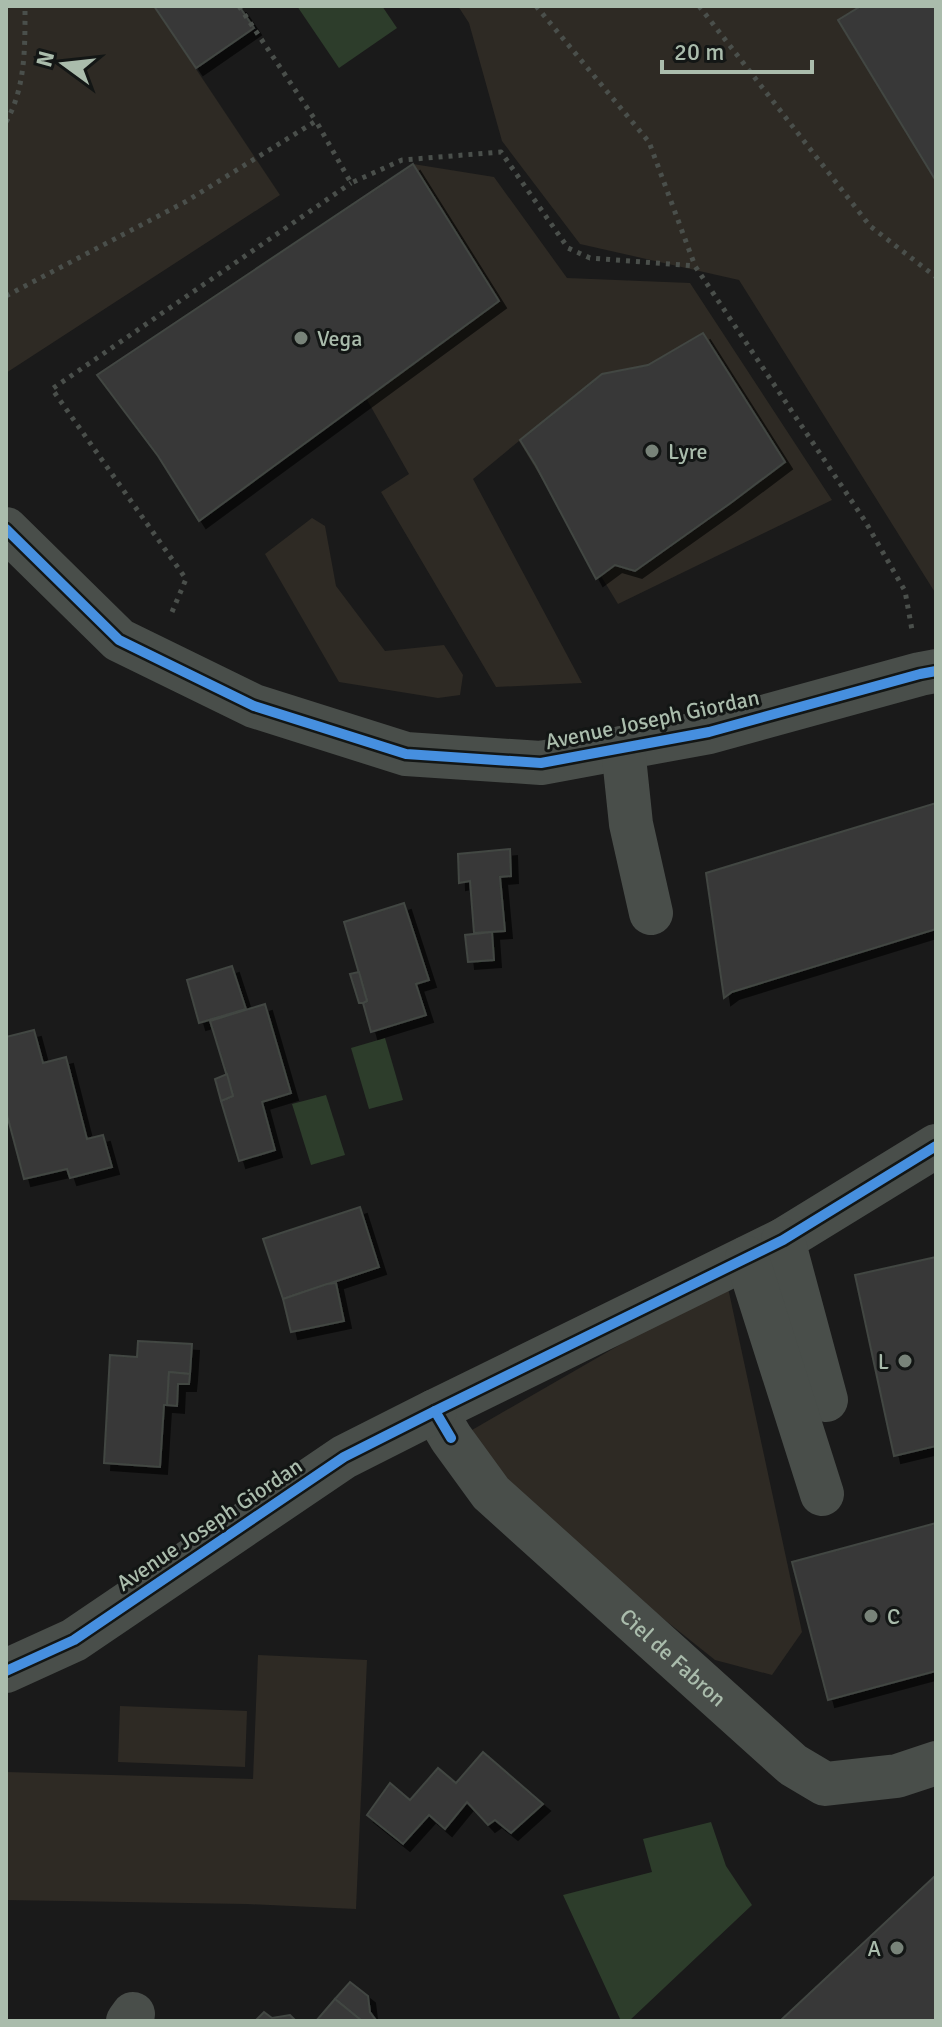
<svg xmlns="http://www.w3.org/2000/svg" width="942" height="2027" font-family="Signika,sans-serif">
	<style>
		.green { fill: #2e2a24 }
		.water { fill: #2d3d2b }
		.building { fill: #373937; stroke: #424643; stroke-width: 2; filter: url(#shadow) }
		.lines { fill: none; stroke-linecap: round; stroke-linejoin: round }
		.path { stroke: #4a4f4b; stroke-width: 5; stroke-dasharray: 4 6; stroke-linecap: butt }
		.minor { stroke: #494e4a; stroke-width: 44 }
		.cycleway-casing { stroke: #131615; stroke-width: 15 }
		.cycleway { stroke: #468fdf; stroke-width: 10 }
		.poi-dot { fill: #788379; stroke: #131615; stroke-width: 3 }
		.labels { text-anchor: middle; stroke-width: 6; stroke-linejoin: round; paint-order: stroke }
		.poi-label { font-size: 22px; fill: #aabcac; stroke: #131615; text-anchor: start }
		.street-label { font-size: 22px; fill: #aabcac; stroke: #131615 }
	</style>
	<defs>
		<filter id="shadow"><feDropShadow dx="7" dy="7" stdDeviation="0" flood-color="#0009"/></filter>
	</defs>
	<rect width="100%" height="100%" fill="#1a1a1a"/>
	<!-- green -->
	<g class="green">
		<path d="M6 6H154L280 195 6 373Z"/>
		<path d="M458 6H861L838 21 936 181V594L739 280 580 244 502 141 469 23Z"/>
		<path d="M413 164 494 177 567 278 690 283 832 500 618 604 519 441 473 479 582 683 496 687 381 492 409 474 366 398 499 301Z"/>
		<path d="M312 518 325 526 336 586 385 651 444 645 463 675 460 695 438 698 339 682 265 554Z"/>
		<path d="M727 1283 802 1632 772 1675 715 1660 616 1581 495 1470 472 1430Z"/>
		<path d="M258 1655 367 1660 356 1909 247 1904 6 1900V1772L253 1779Z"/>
		<path d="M120 1706 247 1711 245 1767 118 1762Z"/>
	</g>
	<!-- water -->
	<g class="water">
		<path d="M297 6H382L397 28 339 68Z"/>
		<path d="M385 1038 403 1100 369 1109 351 1048Z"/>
		<path d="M326 1095 345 1155 311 1165 292 1104Z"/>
		<path d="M711 1822 726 1866 752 1905 629 2021H621L563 1895 652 1872 643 1839Z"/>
	</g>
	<!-- building -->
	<g class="building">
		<path d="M154 6H239L254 28 196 68Z"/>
		<path d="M861 6H936V181L838 20Z"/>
		<path d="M413 164 499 301 199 521 158 456 97 375Z"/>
		<path d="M703 333 785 462 732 502 635 571 615 565 596 579 536 466 520 440 602 374 648 365Z"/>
		<path d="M936 803V929L732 992 724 998 706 873Z"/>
		<path d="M510 849 511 876 500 877 505 931 474 933 470 881 459 883 458 854Z"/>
		<path d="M404 903 429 980 416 984 426 1015 371 1032 363 1003 367 1001 344 922Z"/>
		<path d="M492 932 494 960 468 962 465 935Z"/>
		<path d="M232 966 246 1009 199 1023 187 980Z"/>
		<path d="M359 972 367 1001 363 1003H359L350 974Z"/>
		<path d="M265 1004 291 1093 262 1102 275 1150 239 1161 221 1101 233 1096 210 1021Z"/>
		<path d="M34 1030 43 1063 66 1057 87 1139 103 1135 112 1167 70 1178 67 1169 24 1179 7 1115H6V1037Z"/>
		<path d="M227 1074 233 1096 221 1101 215 1079Z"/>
		<path d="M360 1207 379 1267 283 1299 263 1239Z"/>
		<path d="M936 1257V1446L894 1456 855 1275Z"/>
		<path d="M336 1283 344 1321 291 1332 283 1299 327 1284Z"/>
		<path d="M138 1341 192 1344 190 1374 169 1372 167 1405H164L160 1467 104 1463 110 1355 137 1357Z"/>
		<path d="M169 1372 190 1374 189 1384H178L177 1406 167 1405Z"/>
		<path d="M936 1523V1671L828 1700 792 1562Z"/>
		<path d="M483 1752 543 1804 511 1833 495 1820 488 1825 467 1802 445 1829 429 1815 403 1844 367 1815 390 1783 410 1800 438 1768 456 1783Z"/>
		<path d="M936 1875V2021H780Z"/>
		<path d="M350 1982 368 1996 370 2012 375 2019 373 2021H362L335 1999Z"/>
		<path d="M335 1999 362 2021H316Z"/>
		<path d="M264 2012 272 2018 290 2015 296 2021 256 2020Z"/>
	</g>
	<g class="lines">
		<!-- path -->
		<g class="path">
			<path d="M239 6 316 121"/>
			<path d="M536 6 649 142 695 266 865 521 905 591 912 630"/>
			<path d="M699 6 870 226 936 277"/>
			<path d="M6 122C26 87 25 45 25 6"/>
			<path d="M6 296 185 202 316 121 351 183 402 160 501 152 568 248 590 258 695 266"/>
			<path d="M172 612 186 579 52 389 351 183"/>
		</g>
		<!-- minor -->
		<g class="minor">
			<path d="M6 529 119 640 254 706 406 754 541 763 709 732 920 674 936 671"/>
			<path d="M623 748 631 824 651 913"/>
			<path id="s1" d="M936 1146 783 1240 435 1411 451 1438 491 1493 793 1765 825 1784 897 1776 936 1763"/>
			<path d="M783 1240 826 1400"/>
			<path d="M747 1258 822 1494"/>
			<path d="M6 1671 74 1640 344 1457 435 1411"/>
			<path d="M128 2021 133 2014"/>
		</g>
		<defs>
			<g id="cycleway">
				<path d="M6 529 119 640 254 706 406 754 541 763 709 732 920 674 936 671"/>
				<path d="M451 1438 435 1411 783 1240 936 1146"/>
				<path d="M6 1671 74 1640 344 1457 435 1411"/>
			</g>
		</defs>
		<!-- cycleway casing -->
		<use href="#cycleway" class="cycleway-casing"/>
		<!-- cycleway -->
		<use href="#cycleway" class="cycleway"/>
	</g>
	<!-- markers -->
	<g class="poi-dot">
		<circle cx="301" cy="338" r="8"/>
		<circle cx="652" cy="451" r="8"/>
		<circle cx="905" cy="1361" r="8"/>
		<circle cx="871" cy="1616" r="8"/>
		<circle cx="897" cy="1948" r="8"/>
	</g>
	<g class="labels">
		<!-- poi labels -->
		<g class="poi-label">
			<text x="317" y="346">Vega</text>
			<text x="668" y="459">Lyre</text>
			<text x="889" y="1369" text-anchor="end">L</text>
			<text x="887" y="1624">C</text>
			<text x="881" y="1956" text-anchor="end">A</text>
		</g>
		<!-- street labels -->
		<g class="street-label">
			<text transform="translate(652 719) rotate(-12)" y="8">Avenue Joseph Giordan</text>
			<text transform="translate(209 1524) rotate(-34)" y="8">Avenue Joseph Giordan</text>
			<text dy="8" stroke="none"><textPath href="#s1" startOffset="912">Ciel de Fabron</textPath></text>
		</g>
	</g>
	<!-- border -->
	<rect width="942" height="2027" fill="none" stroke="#aabcac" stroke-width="16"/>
	<!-- north arrow -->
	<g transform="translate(64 64) rotate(285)" stroke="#131615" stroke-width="6" paint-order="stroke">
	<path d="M0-6L14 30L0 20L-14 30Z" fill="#aabcac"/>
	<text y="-12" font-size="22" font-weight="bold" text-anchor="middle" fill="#aabcac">N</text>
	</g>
	<!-- scale -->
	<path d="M662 60v12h150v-12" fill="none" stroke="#aabcac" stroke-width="4"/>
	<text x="674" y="60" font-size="24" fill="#aabcac" stroke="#131615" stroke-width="6" paint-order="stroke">20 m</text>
</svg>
